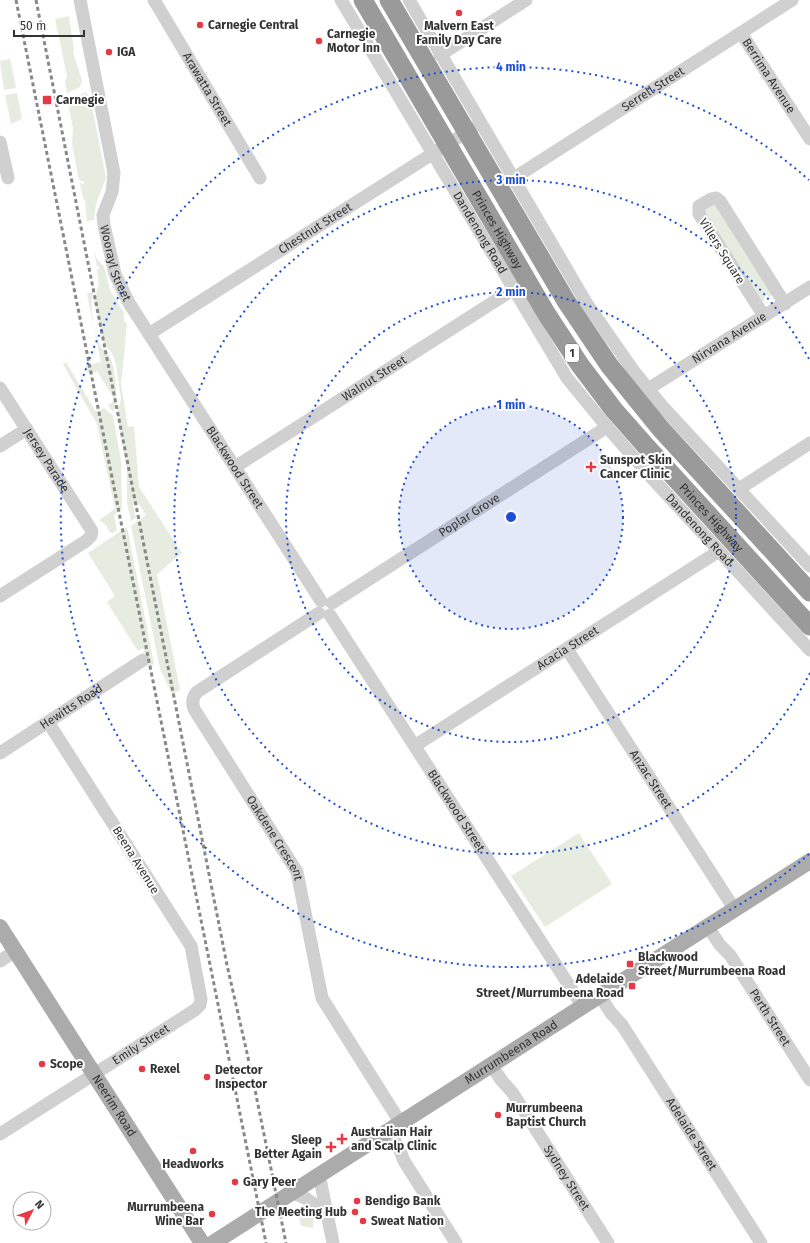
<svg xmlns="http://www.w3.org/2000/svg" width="810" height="1243" font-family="'Fira Sans',sans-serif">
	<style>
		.green { fill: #e6ecdf }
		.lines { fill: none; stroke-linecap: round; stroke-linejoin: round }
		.minor { stroke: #d0d0d0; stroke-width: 13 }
		.major { stroke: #ababab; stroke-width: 16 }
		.highway { stroke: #9a9a9a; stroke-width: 19 }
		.rail { stroke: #888; stroke-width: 3; stroke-dasharray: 4 3; stroke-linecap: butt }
		.ring { fill: none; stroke: #1d4ed8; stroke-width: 2; stroke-dasharray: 2 4 }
		.poi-dot { fill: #e63946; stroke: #fff; stroke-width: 1.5 }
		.labels { text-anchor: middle; stroke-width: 4; stroke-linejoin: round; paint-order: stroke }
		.shield { fill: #fff; stroke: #707070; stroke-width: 1 }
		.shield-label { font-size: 11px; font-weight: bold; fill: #333 }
		.poi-label { font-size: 12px; font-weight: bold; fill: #333; stroke: #fff; text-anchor: start }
		.street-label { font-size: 12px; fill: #333; stroke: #fff }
		.centre { fill: #1d4ed8; stroke: #fff; stroke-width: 2 }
		.ring-label { font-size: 12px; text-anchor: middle; font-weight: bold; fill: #1d4ed8; stroke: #fff; stroke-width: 4; stroke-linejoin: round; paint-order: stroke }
	</style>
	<rect width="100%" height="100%" fill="#fff"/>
	<!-- green -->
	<g class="green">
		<path d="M69 16 74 51 73 52 82 81 80 87 67 93 65 82 67 76 55 19Z"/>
		<path d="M10 59 16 88 4 90 0 61Z"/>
		<path d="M86 92 91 101 106 178 96 204 94 220 87 221 85 200 83 198 80 183 84 184V182L79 180 72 144 73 128 69 109 73 99Z"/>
		<path d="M17 93 22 119 11 124 5 95Z"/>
		<path d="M709 204 716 205 774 294 769 297 767 295 764 297 765 300 760 303 704 210Z"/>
		<path d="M94 251 97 259 104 266 110 290 124 313V321L127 324 121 384 128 427 134 426 139 487 182 553 157 574 180 690 172 694 160 669 131 526 146 515 139 504 133 505 136 518 131 521 127 503V469L117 414 121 399 116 365 113 355 103 341 95 303 94 298 99 284 97 269H99V266L97 267Z"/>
		<path d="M94 291C88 301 94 332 99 343 101 349 107 352 110 358 115 366 119 402 114 410H111L108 405 115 400 97 371 90 375 85 366 101 362 87 294Z"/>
		<path d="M66 362 96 412 104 408 113 416 121 461 122 509 114 515 117 530 113 533 109 532 106 525 99 520 115 509 97 424 63 364Z"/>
		<path d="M127 527 154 664 149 667 143 648 138 651 107 602 115 596 88 553Z"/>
		<path d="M579 833 612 884 545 927 511 876Z"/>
		<path d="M303 1213H306L314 1218 313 1228 301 1226 299 1217Z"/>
	</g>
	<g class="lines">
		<!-- minor -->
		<g class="minor">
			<path id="s1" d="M80 0 114 173 112 192 103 215 104 225 115 274 129 303 321 601"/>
			<path id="s2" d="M154 0 260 178"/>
			<path id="s3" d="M341 0 567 378 607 427 650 476 810 650"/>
			<path d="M409 0 587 304 633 370 663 407 810 566"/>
			<path id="s4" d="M741 33 810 139"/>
			<path d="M440 55 526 0"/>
			<path d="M0 142 8 178"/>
			<path id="s5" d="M514 178 792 0"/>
			<path d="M764 316 699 214V206L711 199 716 198 720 201 785 304"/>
			<path id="s6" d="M149 334 473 128"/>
			<path id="s7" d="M0 388 92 531 91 536 86 541 0 596"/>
			<path id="s8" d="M648 389 810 287"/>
			<path d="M0 446 27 429"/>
			<path id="s9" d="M235 467 514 289"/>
			<path d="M739 489 810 443"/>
			<path id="s10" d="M332 603 607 427"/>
			<path id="s11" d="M319 613 197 692C192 698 192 702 194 709L297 872 322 998 400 1122"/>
			<path id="s12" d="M330 615 583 1007"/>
			<path id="s13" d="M567 649 735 910"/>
			<path id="s14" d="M416 745 719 551"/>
			<path id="s15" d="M0 753 143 660"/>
			<path id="s16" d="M708 927 720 945 730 955 810 1080"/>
			<path d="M0 961 15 951"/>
			<path id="s17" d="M600 996 611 1013 622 1025 761 1243"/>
			<path id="s18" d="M491 1065 502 1081 512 1092 608 1243"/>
			<path d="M388 1130 399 1148 404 1161 456 1243"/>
			<path id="s19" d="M0 1134 195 1010 200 1005 201 999 191 946 48 722"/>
			<path d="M319 1174 333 1243"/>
			<path d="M291 1192 305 1198 328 1213"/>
		</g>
		<!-- major -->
		<g class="major">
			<path id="s20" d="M0 927 202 1243"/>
			<path id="s21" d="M213 1243 810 861"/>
		</g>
		<!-- highway -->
		<g class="highway">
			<path id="s22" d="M363 0 546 313 580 365 614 410 644 444 810 626"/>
			<path d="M389 0 566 301 609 365 660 428 810 592"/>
		</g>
		<!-- rail -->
		<g class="rail">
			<path d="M16 0 266 1243"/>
			<path d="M36 0 227 965 252 1075 286 1243"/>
		</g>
	</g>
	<!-- distance rings -->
	<circle cx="511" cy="517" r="112" fill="#1d4ed8" fill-opacity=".12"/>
	<g class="ring">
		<circle cx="511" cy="517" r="112"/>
		<circle cx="511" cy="517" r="225"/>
		<path d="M810 673A337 337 0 1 1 810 361"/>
		<path d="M809 854A450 450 0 1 1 809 180"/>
	</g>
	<!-- markers -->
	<g class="poi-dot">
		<circle cx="459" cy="13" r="4"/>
		<circle cx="200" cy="25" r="4"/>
		<circle cx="319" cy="41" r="4"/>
		<circle cx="109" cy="52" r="4"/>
		<rect x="42" y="95" width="10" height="10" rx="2"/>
		<path d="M589 461h4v4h4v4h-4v4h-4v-4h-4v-4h4z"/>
		<rect x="626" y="960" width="8" height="8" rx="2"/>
		<rect x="628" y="982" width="8" height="8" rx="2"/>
		<circle cx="42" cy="1064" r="4"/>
		<circle cx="142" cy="1069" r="4"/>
		<circle cx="207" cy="1077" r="4"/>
		<circle cx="498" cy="1115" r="4"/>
		<path d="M340 1133h4v4h4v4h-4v4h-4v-4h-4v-4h4z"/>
		<path d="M329 1141h4v4h4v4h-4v4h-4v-4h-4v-4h4z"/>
		<circle cx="193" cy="1151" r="4"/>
		<circle cx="235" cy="1182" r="4"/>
		<circle cx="357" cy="1201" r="4"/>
		<circle cx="355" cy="1212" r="4"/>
		<circle cx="212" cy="1214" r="4"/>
		<circle cx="363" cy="1221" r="4"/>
	</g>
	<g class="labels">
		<!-- shield labels -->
		<rect class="shield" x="565" y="344" width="14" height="18" rx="3"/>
		<g class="shield-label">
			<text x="572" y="357">1</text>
		</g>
		<!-- poi labels -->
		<g class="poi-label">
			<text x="208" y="29">Carnegie Central</text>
			<text x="459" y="30" text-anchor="middle">Malvern East<tspan x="459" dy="14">Family Day Care</tspan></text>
			<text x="327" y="38">Carnegie<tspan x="327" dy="14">Motor Inn</tspan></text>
			<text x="117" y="56">IGA</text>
			<text x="56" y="104">Carnegie</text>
			<text x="600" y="464">Sunspot Skin<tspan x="600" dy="14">Cancer Clinic</tspan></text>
			<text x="638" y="961">Blackwood<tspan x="638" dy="14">Street/Murrumbeena Road</tspan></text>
			<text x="624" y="983" text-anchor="end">Adelaide<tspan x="624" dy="14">Street/Murrumbeena Road</tspan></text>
			<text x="50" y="1068">Scope</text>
			<text x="150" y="1073">Rexel</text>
			<text x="215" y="1074">Detector<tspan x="215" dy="14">Inspector</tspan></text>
			<text x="506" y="1112">Murrumbeena<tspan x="506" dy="14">Baptist Church</tspan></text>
			<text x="351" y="1136">Australian Hair<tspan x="351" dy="14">and Scalp Clinic</tspan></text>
			<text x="322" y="1144" text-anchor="end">Sleep<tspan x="322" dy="14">Better Again</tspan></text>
			<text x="193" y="1168" text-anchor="middle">Headworks</text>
			<text x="243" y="1186">Gary Peer</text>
			<text x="365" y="1205">Bendigo Bank</text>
			<text x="204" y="1211" text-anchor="end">Murrumbeena<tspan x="204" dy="14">Wine Bar</tspan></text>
			<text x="347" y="1216" text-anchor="end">The Meeting Hub</text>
			<text x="371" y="1225">Sweat Nation</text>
		</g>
		<!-- street labels -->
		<g class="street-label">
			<text dy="4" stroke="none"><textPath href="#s4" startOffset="51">Berrima Avenue</textPath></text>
			<text dy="4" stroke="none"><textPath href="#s2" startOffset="104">Arawatta Street</textPath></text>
			<text dy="4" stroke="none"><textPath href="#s5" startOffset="165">Serrell Street</textPath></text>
			<text dy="4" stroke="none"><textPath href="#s6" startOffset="197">Chestnut Street</textPath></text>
			<text dy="4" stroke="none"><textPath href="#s22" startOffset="266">Princes Highway</textPath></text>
			<text dy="4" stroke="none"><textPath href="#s3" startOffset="271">Dandenong Road</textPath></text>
			<text transform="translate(722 251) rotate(58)" y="4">Villers Square</text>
			<text dy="4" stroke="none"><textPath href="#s1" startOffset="270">Woorayl Street</textPath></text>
			<text dy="4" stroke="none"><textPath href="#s8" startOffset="96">Nirvana Avenue</textPath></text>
			<text dy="4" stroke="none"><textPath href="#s9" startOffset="165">Walnut Street</textPath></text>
			<text dy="4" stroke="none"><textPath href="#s7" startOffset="86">Jersey Parade</textPath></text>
			<text dy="4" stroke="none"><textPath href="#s1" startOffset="508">Blackwood Street</textPath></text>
			<text dy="4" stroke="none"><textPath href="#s10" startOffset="163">Poplar Grove</textPath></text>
			<text dy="4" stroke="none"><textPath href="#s22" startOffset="626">Princes Highway</textPath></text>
			<text dy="4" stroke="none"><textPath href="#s3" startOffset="642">Dandenong Road</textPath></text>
			<text dy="4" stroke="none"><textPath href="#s14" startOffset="180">Acacia Street</textPath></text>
			<text dy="4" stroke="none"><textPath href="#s15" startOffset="85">Hewitts Road</textPath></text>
			<text dy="4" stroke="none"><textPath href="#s13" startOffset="155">Anzac Street</textPath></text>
			<text dy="4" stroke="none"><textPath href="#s12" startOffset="233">Blackwood Street</textPath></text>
			<text dy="4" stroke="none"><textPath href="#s11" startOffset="316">Oakdene Crescent</textPath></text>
			<text transform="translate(136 860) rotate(58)" y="4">Beena Avenue</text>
			<text dy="4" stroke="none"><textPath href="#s16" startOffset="110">Perth Street</textPath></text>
			<text dy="4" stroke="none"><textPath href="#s19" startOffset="167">Emily Street</textPath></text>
			<text dy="4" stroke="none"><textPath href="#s21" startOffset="354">Murrumbeena Road</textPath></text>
			<text dy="4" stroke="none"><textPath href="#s20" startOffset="212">Neerim Road</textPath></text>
			<text dy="4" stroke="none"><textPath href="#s17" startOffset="166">Adelaide Street</textPath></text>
			<text dy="4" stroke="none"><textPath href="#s18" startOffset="136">Sydney Street</textPath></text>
		</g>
	</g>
	<circle cx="511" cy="517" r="6" class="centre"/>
	<g class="ring-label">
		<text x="511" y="71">4 min</text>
		<text x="511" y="184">3 min</text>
		<text x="511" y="296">2 min</text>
		<text x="511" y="409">1 min</text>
	</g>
	<!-- north arrow -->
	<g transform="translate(32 1211) rotate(49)"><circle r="19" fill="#ffffff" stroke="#adadad"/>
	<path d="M0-3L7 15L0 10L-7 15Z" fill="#e63946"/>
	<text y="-6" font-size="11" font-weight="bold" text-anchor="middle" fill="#333333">N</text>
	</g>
	<!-- scale -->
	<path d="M14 30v6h70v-6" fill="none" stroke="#333333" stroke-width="2"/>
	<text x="20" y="30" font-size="12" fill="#333333" stroke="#ffffff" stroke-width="3" paint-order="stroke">50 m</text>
</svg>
